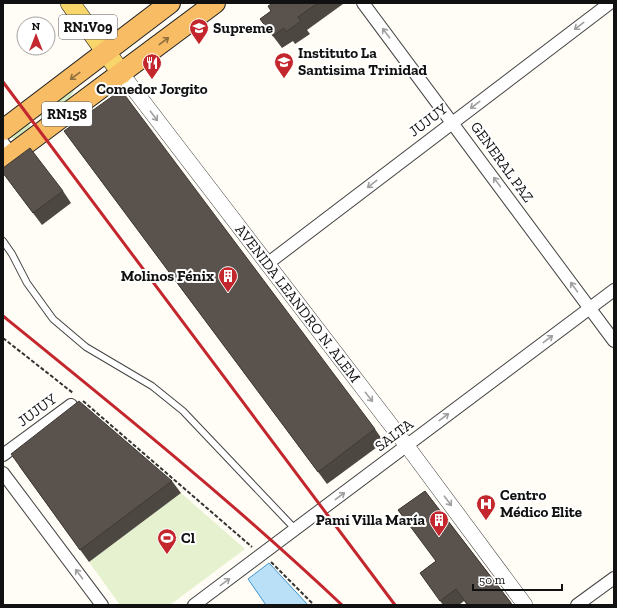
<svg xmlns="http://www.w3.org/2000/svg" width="617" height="608" font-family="'Zilla Slab',serif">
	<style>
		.green { fill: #d5ebbd }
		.pitch { fill: #e6f2cf }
		.water { fill: #b9e0f7; stroke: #3f96cf }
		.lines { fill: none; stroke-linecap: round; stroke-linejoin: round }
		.service-casing { stroke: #444; stroke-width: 8 }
		.minor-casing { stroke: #444; stroke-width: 14 }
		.tertiary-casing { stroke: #444; stroke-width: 16 }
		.primary-casing { stroke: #222; stroke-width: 20 }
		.trunk-casing { stroke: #222; stroke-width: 22 }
		.path { stroke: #333; stroke-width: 2; stroke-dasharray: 4 2; stroke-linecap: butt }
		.service { stroke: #fff; stroke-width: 6 }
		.minor { stroke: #fff; stroke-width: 12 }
		.tertiary { stroke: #fff; stroke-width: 15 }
		.primary { stroke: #f9d66b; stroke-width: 19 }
		.trunk { stroke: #f7bc64; stroke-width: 20 }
		.rail { stroke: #c4262e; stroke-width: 3 }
		.wall { fill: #4d4742 }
		.building { fill: #5a524d; stroke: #3f3936 }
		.oneway { stroke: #a0a0a0 }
		.oneway2 { stroke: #906f3f }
		.labels { text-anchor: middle; stroke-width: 4; stroke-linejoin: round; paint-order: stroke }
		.shield { fill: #fff; stroke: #585858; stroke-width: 1 }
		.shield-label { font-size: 14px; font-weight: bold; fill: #111 }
		.poi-label { font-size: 15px; font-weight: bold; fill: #111; stroke: #fff; text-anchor: start }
		.street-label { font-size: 15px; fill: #111; stroke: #fff }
	</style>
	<rect width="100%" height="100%" fill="#fffdf5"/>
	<!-- green -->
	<g class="green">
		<path d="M77 86 67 102 44 119 39 115Z"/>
		<path d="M28 122 31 128 16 139 12 138 11 135Z"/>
	</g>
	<!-- pitch -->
	<path class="pitch" d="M181 493 245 549 170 605H120L89 562Z"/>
	<!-- water -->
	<path class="water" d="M269 563 308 605H266L248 579Z"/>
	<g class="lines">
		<defs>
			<path id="service" d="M3 241 12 254 27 283 53 319 86 347 152 386 183 411 295 529"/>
			<g id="minor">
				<path d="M363 3 614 341"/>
				<path d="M3 143 12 155"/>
				<path d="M267 264 610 3"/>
				<path d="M3 455 71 405"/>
				<path d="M3 473 102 605"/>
				<path d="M194 605 614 290"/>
				<path d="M577 605 614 578"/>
			</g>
			<g id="tertiary">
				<path id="s1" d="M122 74 407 446 525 605"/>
			</g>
			<path id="primary" d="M70 3 122 74"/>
			<g id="trunk">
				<path d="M3 130 170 3"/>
				<path d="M3 161 215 3"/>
			</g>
		</defs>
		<!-- service casing -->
		<use href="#service" class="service-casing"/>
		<!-- minor casing -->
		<use href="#minor" class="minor-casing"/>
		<!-- tertiary casing -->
		<use href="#tertiary" class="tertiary-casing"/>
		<!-- primary casing -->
		<use href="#primary" class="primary-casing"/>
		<!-- trunk casing -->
		<use href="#trunk" class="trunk-casing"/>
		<!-- path -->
		<g class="path">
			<path d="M3 338 73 393"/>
			<path d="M83 401 252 547"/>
			<path d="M271 562 314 605"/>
		</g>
		<!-- service -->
		<use href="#service" class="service"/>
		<!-- minor -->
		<use href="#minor" class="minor"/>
		<!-- tertiary -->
		<use href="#tertiary" class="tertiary"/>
		<!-- primary -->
		<use href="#primary" class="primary"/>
		<!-- trunk -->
		<use href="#trunk" class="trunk"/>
		<!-- rail -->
		<g class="rail">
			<path d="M3 82 395 605"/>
			<path d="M3 316C119 410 234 503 342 605"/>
		</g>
	</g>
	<!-- wall -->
	<g class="wall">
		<path d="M273 3H343V4L307 30 310 34 295 44 293 41 282 48 260 19 271 11Z"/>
		<path d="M64 131 375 429 384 442 327 484Z"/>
		<path d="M3 173 63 191 71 203 42 225Z"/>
		<path d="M19 466 172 481 181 493 89 562Z"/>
		<path d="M425 491 513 605H467L464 601 459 605H443L420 573 436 561 398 510Z"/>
	</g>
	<!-- building -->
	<g class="building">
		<path d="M273 3H318L298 17 301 21 286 32 284 28 273 36 260 19 271 11 268 6Z"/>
		<path d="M121 90 375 429 318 472 64 131Z"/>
		<path d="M30 148 63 191 33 213 3 173V168Z"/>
		<path d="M79 401 172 481 80 550 11 454Z"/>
		<path d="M425 491 511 603 508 605H468L456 589 440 601 420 573 436 561 398 510Z"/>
	</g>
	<!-- one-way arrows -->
	<defs><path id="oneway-shaft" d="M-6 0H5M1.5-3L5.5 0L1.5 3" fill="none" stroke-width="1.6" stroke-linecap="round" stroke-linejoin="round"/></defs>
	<g class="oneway">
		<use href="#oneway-shaft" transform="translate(579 26) rotate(143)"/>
		<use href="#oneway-shaft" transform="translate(386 33) rotate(-127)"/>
		<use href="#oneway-shaft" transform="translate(475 105) rotate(143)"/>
		<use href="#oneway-shaft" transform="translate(154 116) rotate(53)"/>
		<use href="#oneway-shaft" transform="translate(497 182) rotate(-126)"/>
		<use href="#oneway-shaft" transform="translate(372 184) rotate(142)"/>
		<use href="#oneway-shaft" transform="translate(574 287) rotate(-126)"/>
		<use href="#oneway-shaft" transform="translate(548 339) rotate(-37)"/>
		<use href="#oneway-shaft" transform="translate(369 397) rotate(52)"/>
		<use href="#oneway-shaft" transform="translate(444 417) rotate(-37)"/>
		<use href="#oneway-shaft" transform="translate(340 496) rotate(-37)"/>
		<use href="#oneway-shaft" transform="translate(448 501) rotate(53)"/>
		<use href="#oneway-shaft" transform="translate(79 574) rotate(-127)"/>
		<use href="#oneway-shaft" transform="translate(225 582) rotate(-36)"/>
	</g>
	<g class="oneway2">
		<use href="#oneway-shaft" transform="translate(164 41) rotate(-37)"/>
		<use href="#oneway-shaft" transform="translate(75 76) rotate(143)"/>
	</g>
	<!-- icons -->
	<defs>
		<symbol id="school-pin" viewBox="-11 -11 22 30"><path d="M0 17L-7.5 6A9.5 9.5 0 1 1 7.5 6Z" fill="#c4262e" stroke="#fff"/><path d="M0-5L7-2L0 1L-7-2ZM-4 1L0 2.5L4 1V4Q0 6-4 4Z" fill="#fff"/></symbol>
		<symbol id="restaurant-pin" viewBox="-11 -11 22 30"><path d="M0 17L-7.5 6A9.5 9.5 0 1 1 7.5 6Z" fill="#c4262e" stroke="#fff"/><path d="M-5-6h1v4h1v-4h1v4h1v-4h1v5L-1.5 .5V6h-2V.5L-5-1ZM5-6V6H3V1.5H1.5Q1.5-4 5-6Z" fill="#fff"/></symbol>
		<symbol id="building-pin" viewBox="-11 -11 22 30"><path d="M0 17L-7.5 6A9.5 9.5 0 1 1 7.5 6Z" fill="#c4262e" stroke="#fff"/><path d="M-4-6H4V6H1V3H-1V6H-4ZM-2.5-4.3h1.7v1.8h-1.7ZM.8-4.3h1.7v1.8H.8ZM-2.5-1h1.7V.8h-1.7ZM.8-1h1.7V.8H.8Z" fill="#fff"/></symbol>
		<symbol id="hospital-pin" viewBox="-11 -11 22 30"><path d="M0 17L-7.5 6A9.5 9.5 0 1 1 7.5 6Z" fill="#c4262e" stroke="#fff"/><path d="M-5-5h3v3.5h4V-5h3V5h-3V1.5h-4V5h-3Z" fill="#fff"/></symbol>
		<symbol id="stadium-pin" viewBox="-11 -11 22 30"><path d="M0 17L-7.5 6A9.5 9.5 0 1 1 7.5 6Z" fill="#c4262e" stroke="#fff"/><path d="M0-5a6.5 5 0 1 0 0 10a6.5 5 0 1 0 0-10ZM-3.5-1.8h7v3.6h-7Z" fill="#fff"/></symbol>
	</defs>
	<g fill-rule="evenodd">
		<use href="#school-pin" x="188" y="17" width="22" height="30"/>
		<use href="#school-pin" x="273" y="51" width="22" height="30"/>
		<use href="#restaurant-pin" x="141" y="52" width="22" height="30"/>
		<use href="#building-pin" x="217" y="265" width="22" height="30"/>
		<use href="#hospital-pin" x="475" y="493" width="22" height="30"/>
		<use href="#building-pin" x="428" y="509" width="22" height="30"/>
		<use href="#stadium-pin" x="156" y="527" width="22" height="30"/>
	</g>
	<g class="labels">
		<!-- shield labels -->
		<g class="shield">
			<rect x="59" y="15" width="58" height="24" rx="3"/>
			<rect x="42" y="102" width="50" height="24" rx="3"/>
		</g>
		<g class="shield-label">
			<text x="88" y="32">RN1V09</text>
			<text x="67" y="119">RN158</text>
		</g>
		<!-- poi labels -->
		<g class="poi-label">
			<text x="213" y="33">Supreme</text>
			<text x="298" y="58">Instituto La<tspan x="298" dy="17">Santisima Trinidad</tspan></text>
			<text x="152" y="94" text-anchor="middle">Comedor Jorgito</text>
			<text x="214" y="281" text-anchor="end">Molinos Fénix</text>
			<text x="500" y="500">Centro<tspan x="500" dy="17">Médico Elite</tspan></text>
			<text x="425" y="525" text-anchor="end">Pami Villa María</text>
			<text x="181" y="543">Cl</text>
		</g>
		<!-- street labels -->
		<g class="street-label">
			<text transform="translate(428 120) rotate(-37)" y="5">JUJUY</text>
			<text transform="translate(502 162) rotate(54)" y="5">GENERAL PAZ</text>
			<text dy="5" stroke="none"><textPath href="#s1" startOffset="289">AVENIDA LEANDRO N. ALEM</textPath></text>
			<text transform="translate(37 410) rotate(-36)" y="5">JUJUY</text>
			<text transform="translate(394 435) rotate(-37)" y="5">SALTA</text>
		</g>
	</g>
	<!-- border -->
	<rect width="617" height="608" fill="none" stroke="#111111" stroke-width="8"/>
	<!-- north arrow -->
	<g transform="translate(36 36)"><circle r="19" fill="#ffffff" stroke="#a0a0a0"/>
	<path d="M0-3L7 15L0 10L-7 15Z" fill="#c4262e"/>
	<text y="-6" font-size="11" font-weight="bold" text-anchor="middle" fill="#111111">N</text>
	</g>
	<!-- scale -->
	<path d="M473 584v6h89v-6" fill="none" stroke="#111111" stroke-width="2"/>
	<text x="479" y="584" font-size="12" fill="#111111" stroke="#ffffff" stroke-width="3" paint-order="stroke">50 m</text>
</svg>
